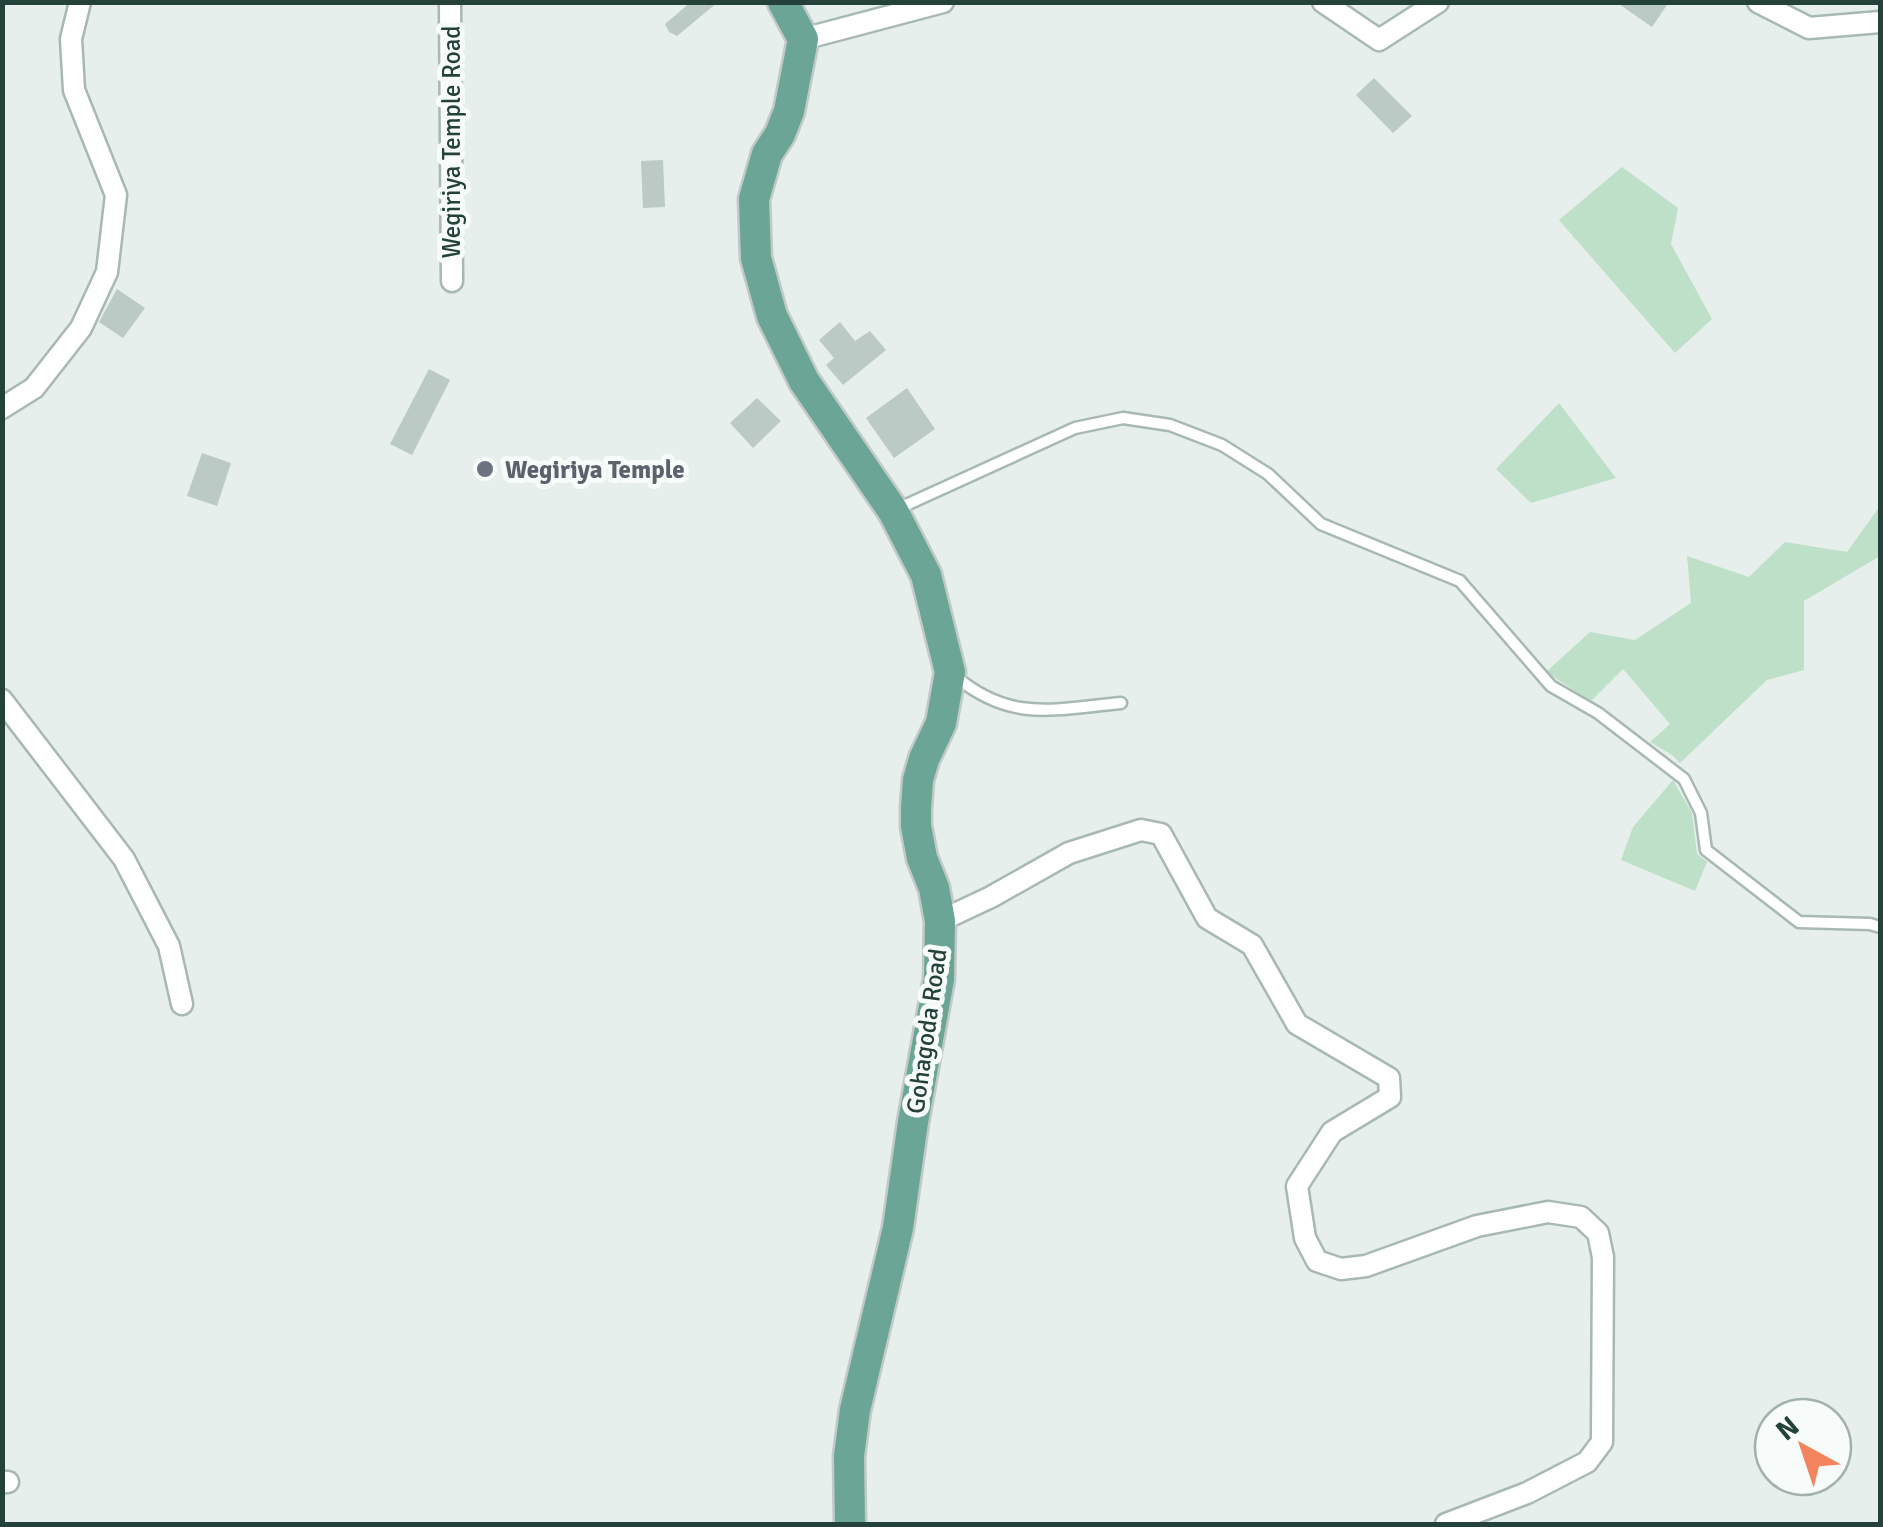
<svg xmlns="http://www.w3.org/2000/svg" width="1883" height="1527" font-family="Signika,sans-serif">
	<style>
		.green { fill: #bfe0c8 }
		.building { fill: #bbcac4 }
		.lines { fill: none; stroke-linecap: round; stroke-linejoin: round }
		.service-casing { stroke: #a8b8b2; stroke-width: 15 }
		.minor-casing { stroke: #a8b8b2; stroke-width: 25 }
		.primary-casing { stroke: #c2cac8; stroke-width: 35 }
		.service { stroke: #fff; stroke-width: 10 }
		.minor { stroke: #fff; stroke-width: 20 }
		.primary { stroke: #6aa596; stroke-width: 30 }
		.worship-dot { fill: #6b7280; stroke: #f7fbf9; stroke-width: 4 }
		.labels { text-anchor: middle; stroke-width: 10; stroke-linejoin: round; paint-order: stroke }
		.street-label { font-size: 25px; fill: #24423a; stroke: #f7fbf9 }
		.worship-label { font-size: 25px; font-weight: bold; fill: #5b616d; stroke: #f7fbf9; text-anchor: start }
	</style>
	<rect width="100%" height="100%" fill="#e6efeb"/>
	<!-- green -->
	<g class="green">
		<path d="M1622 167 1678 208 1671 244 1712 319 1675 353 1559 220Z"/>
		<path d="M1559 403 1616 478 1531 503 1496 469Z"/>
		<path d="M1880 506V556L1804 601V670L1767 680 1680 763 1672 755 1650 742 1670 724 1623 669 1591 701 1546 672 1590 632 1635 640 1691 603 1687 556 1749 577 1785 542 1847 552Z"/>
		<path d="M1673 780 1692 813 1697 854 1707 862 1695 891 1621 860 1633 827Z"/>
	</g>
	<!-- building -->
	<g class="building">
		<path d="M691 2H718L677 36 669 32 665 24Z"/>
		<path d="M1616 2H1669L1652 27Z"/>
		<path d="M1374 78 1412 116 1393 133 1356 95Z"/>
		<path d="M663 160 665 207 643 208 641 161Z"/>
		<path d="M117 289 145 308 123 338 99 322Z"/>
		<path d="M840 322 855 341 870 331 886 350 843 385 826 365 834 358 819 340Z"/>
		<path d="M429 369 450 380 412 455 390 444Z"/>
		<path d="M907 388 935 429 894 458 866 418Z"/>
		<path d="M757 398 781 421 753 448 730 423Z"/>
		<path d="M202 453 231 463 217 506 187 496Z"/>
	</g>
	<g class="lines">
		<defs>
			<g id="service">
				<path d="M895 510 1075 428 1123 418 1170 425 1222 445 1268 474 1321 524 1460 581 1551 686 1598 713 1684 779 1701 813 1706 850 1799 922 1870 924 1880 927"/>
				<path d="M955 676C1011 723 1054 709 1121 703"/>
			</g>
			<g id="minor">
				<path d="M450 2 452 281"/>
				<path d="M1323 2 1379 40 1438 2"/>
				<path d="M1758 2 1809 28 1880 22"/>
				<path d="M803 39 943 2"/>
				<path d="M2 408 34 388 81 328 107 272 116 195 74 90 71 39 80 2"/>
				<path d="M2 700 124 859 169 946 182 1004"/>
				<path d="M940 921 991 897 1069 853 1141 830 1161 834 1207 918 1252 945 1297 1024 1389 1078 1390 1097 1332 1132 1297 1186 1305 1238 1317 1261 1341 1269 1366 1266 1477 1226 1548 1212 1581 1217 1598 1233 1603 1257 1602 1442 1587 1462 1527 1493 1446 1524"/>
				<path d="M2 1482H8"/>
			</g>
			<path id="primary" d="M783 2 803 39 789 111 780 134 767 154 754 199 756 258 772 316 804 381 893 511 926 575 950 672 941 723 924 759 918 780 916 808V826L922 858 934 888 940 921 939 979 913 1122 898 1228 855 1410 849 1456 850 1524"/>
		</defs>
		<!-- service casing -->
		<use href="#service" class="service-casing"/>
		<!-- minor casing -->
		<use href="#minor" class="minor-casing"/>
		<!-- primary casing -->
		<use href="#primary" class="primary-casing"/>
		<!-- service -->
		<use href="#service" class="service"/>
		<!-- minor -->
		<use href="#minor" class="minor"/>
		<!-- primary -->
		<use href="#primary" class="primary"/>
	</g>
	<!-- markers -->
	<circle class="worship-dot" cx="485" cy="469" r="10"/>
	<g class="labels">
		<!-- street labels -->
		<g class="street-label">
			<text transform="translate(451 142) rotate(-90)" y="9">Wegiriya Temple Road</text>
			<text transform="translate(926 1031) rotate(-82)" y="9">Gohagoda Road</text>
		</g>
		<!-- worship labels -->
		<g class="worship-label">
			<text x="505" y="478">Wegiriya Temple</text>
		</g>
	</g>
	<!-- border -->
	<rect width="1883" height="1527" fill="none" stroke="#24423a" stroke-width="10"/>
	<!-- north arrow -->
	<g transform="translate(1803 1447) rotate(320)"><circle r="48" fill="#f7fbf9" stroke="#a3b1ad" stroke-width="2.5"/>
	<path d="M0-8L18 38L0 25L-18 38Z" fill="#f4845f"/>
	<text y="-15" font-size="28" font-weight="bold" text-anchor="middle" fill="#24423a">N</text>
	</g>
</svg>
